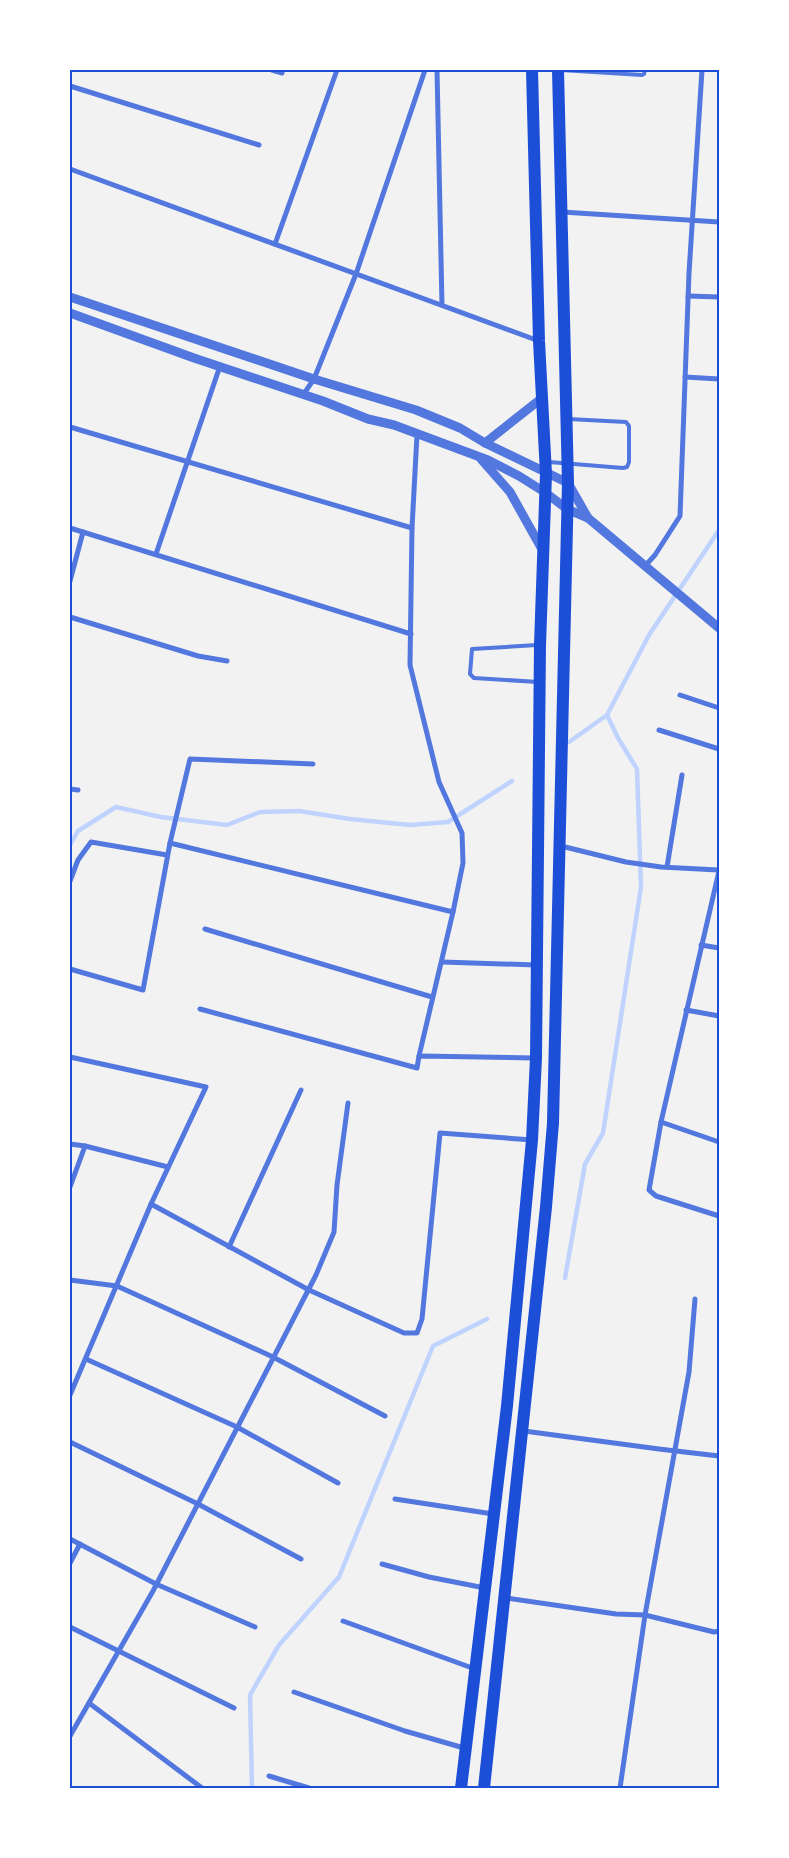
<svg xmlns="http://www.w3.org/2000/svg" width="789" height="1858" font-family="'Noto Sans',sans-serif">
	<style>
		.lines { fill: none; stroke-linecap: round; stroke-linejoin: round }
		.stream { stroke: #bfd3fe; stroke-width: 4.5 }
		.service { stroke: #5277de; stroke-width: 4 }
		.minor { stroke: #5277de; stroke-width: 5 }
		.tertiary { stroke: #5277de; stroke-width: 9 }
		.trunk { stroke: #1d4ed8; stroke-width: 12 }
		.neatline { fill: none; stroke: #1d4ed8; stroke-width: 2 }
	</style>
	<rect width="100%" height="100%" fill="#f2f2f2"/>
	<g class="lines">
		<!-- stream -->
		<g class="stream">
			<path d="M569 742 607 715"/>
			<path d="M70 845 78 831 116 807 161 817 227 825 260 812 299 811 350 819 410 825 448 822 512 781"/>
			<path d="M565 1278 585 1164 603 1133 641 887 637 769 618 738 607 715 649 635 719 530"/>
			<path d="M252 1788 250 1695 279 1645 339 1577 433 1346 487 1319"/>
		</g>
		<!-- service -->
		<g class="service">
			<path d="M561 70 642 75 644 74 645 70"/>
			<path d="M549 462 623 468 627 467 629 462V426L626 422 568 419"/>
			<path d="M537 645 472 649 470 674 474 678 538 682"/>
		</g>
		<!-- minor -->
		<g class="minor">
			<path d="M272 70 282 73"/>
			<path d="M437 70 442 305"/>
			<path d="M70 86 259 145"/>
			<path d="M70 169 539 341"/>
			<path d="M562 212 719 222"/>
			<path d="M275 244 337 70"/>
			<path d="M688 296 719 297"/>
			<path d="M685 377 719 379"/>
			<path d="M303 395 314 379 356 274 425 70"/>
			<path d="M70 427 412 528"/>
			<path d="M70 528 411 634"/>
			<path d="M156 554 220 366"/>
			<path d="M645 566 655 555 680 516 689 273 702 70"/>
			<path d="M70 581 83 532"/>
			<path d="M70 617 198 656 227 661"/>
			<path d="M680 695 719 708"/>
			<path d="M659 730 719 749"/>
			<path d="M70 789 78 790"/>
			<path d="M170 843 190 759 313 764"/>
			<path d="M561 846 626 862 661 867 718 870"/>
			<path d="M667 867 682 775"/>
			<path d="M719 871 661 1122 719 1142"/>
			<path d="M70 881 78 860 91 842 167 855"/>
			<path d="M205 929 432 997"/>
			<path d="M701 945 719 948"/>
			<path d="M442 962 536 965"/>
			<path d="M70 969 143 990 170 843 453 912 463 863 462 833 439 782 410 665 412 528 417 435"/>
			<path d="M200 1009 417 1068 419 1056 534 1058"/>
			<path d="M686 1010 719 1016"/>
			<path d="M419 1056 453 912"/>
			<path d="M70 1057 206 1087 151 1204"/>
			<path d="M661 1122 649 1190 656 1196 719 1216"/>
			<path d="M70 1144 85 1146 70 1187"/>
			<path d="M85 1146 168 1167"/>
			<path d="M229 1247 301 1090"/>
			<path d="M70 1280 117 1286 273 1357 385 1416"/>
			<path d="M86 1359 237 1427 338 1483"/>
			<path d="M70 1395 151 1204 309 1290 404 1333H417L422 1319 440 1133 532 1140"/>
			<path d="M524 1431 659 1449 719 1456"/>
			<path d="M70 1442 198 1504 301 1559"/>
			<path d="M395 1499 493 1514"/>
			<path d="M70 1539 156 1584 255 1627"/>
			<path d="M70 1563 80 1544"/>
			<path d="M382 1564 429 1577 485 1588"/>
			<path d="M506 1598 616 1614 645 1615 714 1632 719 1631"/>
			<path d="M343 1621 475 1669"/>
			<path d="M70 1627 234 1708"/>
			<path d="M294 1692 405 1731 464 1748"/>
			<path d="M89 1703 202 1788"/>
			<path d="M70 1736 153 1591 316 1275 334 1232 337 1185 348 1103"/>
			<path d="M269 1776 309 1788"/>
			<path d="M620 1788 645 1615 689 1372 695 1299"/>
		</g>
		<!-- tertiary -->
		<g class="tertiary">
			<path d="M70 297 314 379 416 410 460 428 485 443 568 483 588 518"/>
			<path d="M70 313 194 358 323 401 368 419 394 425 488 460 519 476 546 493 567 509 588 518 719 628"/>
			<path d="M485 443 542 398"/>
			<path d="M481 459 510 492 543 551"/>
		</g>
		<!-- trunk -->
		<g class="trunk">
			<path d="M461 1788 507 1406 532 1140 536 1058 540 645 546 474 539 341 532 70"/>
			<path d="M484 1788 546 1207 553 1123 568 483 558 70"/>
		</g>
	</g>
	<!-- border -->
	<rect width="789" height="1858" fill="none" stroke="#ffffff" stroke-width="142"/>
	<rect x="71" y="71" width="647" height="1716" class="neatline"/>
</svg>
